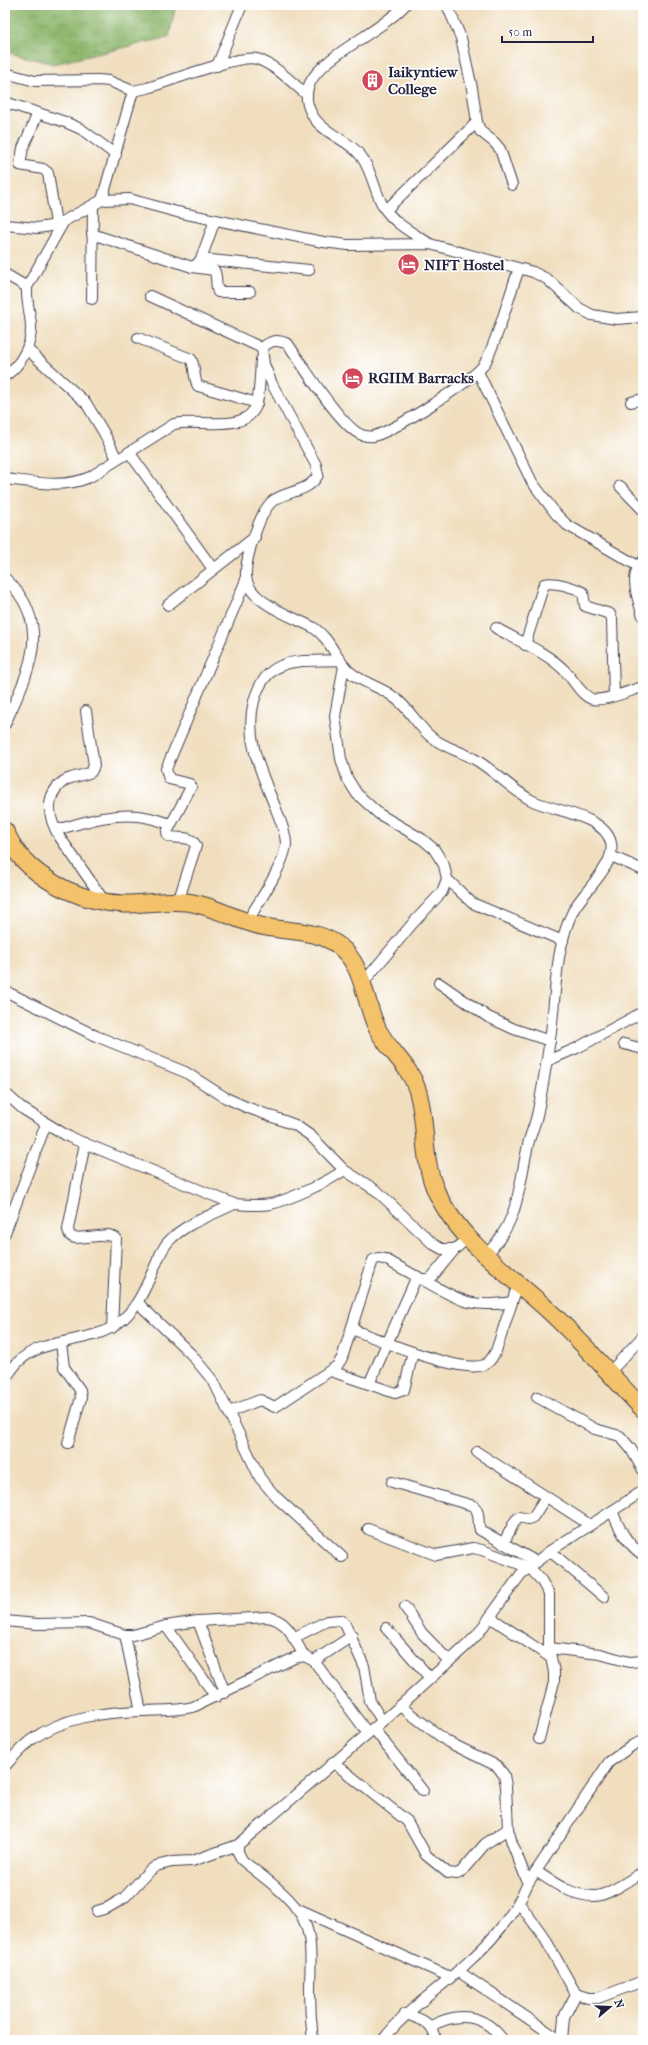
<svg xmlns="http://www.w3.org/2000/svg" width="648" height="2045" font-family="'IM FELL French Canon',serif">
	<style>
		.forest { fill: url(#forest-crowns); stroke: #576c53 }
		.lines { fill: none; stroke-linecap: round; stroke-linejoin: round }
		.minor-casing { stroke: #413e4f; stroke-width: 12 }
		.trunk-casing { stroke: #413e4f; stroke-width: 19 }
		.minor { stroke: #fff; stroke-width: 10 }
		.trunk { stroke: #f3c26a; stroke-width: 17 }
		.labels { text-anchor: middle; stroke-width: 3.5; stroke-linejoin: round; paint-order: stroke }
		.poi-label { font-size: 15px; font-weight: bold; fill: #22223b; stroke: #fff; text-anchor: start }
	</style>
	<defs>
		<pattern id="forest-crowns" width="20" height="18" patternUnits="userSpaceOnUse"><rect width="20" height="18" fill="#8cb56b"/><path d="M2 6a3 3 0 1 1 6 0M12 15a3 3 0 1 1 6 0" fill="none" stroke="#729359"/></pattern>
	</defs>
	<rect width="100%" height="100%" fill="#fff"/>
	<filter id="ink" filterUnits="userSpaceOnUse"><feTurbulence type="fractalNoise" baseFrequency=".025" numOctaves="2"/><feDisplacementMap in="SourceGraphic" scale="8" xChannelSelector="R" yChannelSelector="G"/><feConvolveMatrix kernelMatrix="1 2 1 2 8 2 1 2 1" color-interpolation-filters="sRGB"/></filter>
	<filter id="wash" filterUnits="userSpaceOnUse"><feTurbulence type="fractalNoise" baseFrequency=".012" numOctaves="4" result="noise"/><feDisplacementMap in="SourceGraphic" scale="16" xChannelSelector="R" yChannelSelector="G"/><feGaussianBlur stdDeviation="0.9" result="paint"/><feColorMatrix in="noise" values="0 0 0 0 0 0 0 0 0 0 0 0 0 0 0 0 0 1.4 0 .05"/><feComposite in="paint" operator="in"/></filter>
	<g filter="url(#wash)">
		<rect width="100%" height="100%" fill="#f0debe"/>
		<!-- forest -->
		<path class="forest" d="M5 5H176L169 37 54 64 5 52Z"/>
	</g>
	<g filter="url(#ink)">
		<g class="lines">
			<defs>
				<g id="minor">
					<path d="M405 5C382 31 322 56 310 83 304 95 307 107 314 118 326 135 349 140 361 156 372 171 374 190 383 206 394 224 413 233 430 244"/>
					<path d="M447 5 461 38 472 88 477 122 480 131 494 142 500 149 512 185"/>
					<path d="M217 66 242 5"/>
					<path d="M5 73 35 81 98 80 109 81 133 91 147 88C168 82 239 54 257 59 277 66 291 82 307 95"/>
					<path d="M5 102 65 122 81 129 116 155"/>
					<path d="M38 113 23 148 20 165 43 169 48 173 56 224"/>
					<path d="M102 200 133 91"/>
					<path d="M386 210 477 122"/>
					<path d="M5 225 37 228 51 226 64 221 102 200 129 199 177 212 323 242 348 245 430 244 533 272 547 279 579 308 592 315 616 319 643 317"/>
					<path d="M92 234 192 267 197 264 201 259 215 220"/>
					<path d="M201 259 309 270"/>
					<path d="M192 267 214 270C218 277 215 285 218 292H250"/>
					<path d="M5 274 27 287"/>
					<path d="M150 296 262 348"/>
					<path d="M92 299 93 205"/>
					<path d="M138 338 191 359C196 368 193 378 198 386L257 403"/>
					<path d="M27 349 86 403 104 433 117 459"/>
					<path d="M478 372 532 482 556 514 567 525 638 566"/>
					<path d="M5 376C21 365 32 345 31 325 30 312 26 300 27 287L64 221"/>
					<path d="M631 402 643 399"/>
					<path d="M129 452 213 569"/>
					<path d="M5 479C34 482 63 489 90 477L174 424C199 418 248 435 257 403 260 389 260 374 261 360"/>
					<path d="M620 486 643 510"/>
					<path d="M643 561C628 575 638 600 643 616"/>
					<path d="M5 578C55 625 28 673 5 724"/>
					<path d="M168 605 255 537"/>
					<path d="M496 628C518 641 546 652 564 670 573 678 580 695 592 699 604 702 631 690 643 687"/>
					<path d="M525 645 544 584C554 581 573 587 583 592L585 606 610 614 612 619 614 696"/>
					<path d="M344 666 335 716 341 759 347 778 357 794 379 814 422 839 434 849 444 865 447 879 442 892 413 923 362 984"/>
					<path d="M86 711 94 766 91 772C83 776 72 776 64 781 44 795 48 818 59 836L105 902"/>
					<path d="M56 830C82 823 110 813 138 816 149 817 160 821 171 824"/>
					<path d="M611 856 643 870"/>
					<path d="M447 879 472 903 563 941"/>
					<path d="M178 902 196 846C191 834 178 840 168 836L167 832 191 787 190 784 169 779 166 769 246 580"/>
					<path d="M247 922C258 903 285 864 286 844 286 832 280 820 276 809 262 774 244 739 254 701 267 654 301 662 340 660"/>
					<path d="M439 983 488 1017 514 1029 550 1041"/>
					<path d="M5 991 96 1036 185 1072 226 1098 246 1107 295 1125 311 1136 344 1170 377 1191 433 1244 442 1249H455L469 1237"/>
					<path d="M624 1044 643 1049"/>
					<path d="M547 1061 577 1048 643 1012"/>
					<path d="M5 1093 23 1109 69 1137 234 1204C246 1205 258 1206 271 1204 291 1199 328 1182 344 1170"/>
					<path d="M85 1143 68 1229C69 1235 70 1237 76 1238L109 1235 116 1238 112 1328"/>
					<path d="M5 1233 46 1124"/>
					<path d="M486 1255C520 1220 518 1189 528 1145 530 1135 535 1125 537 1115 543 1088 547 1060 551 1032 556 992 555 946 574 909 584 891 616 865 611 843 605 815 552 811 531 800 511 789 496 772 476 760 461 751 444 748 430 736 417 725 409 708 395 698 382 687 362 683 350 672 335 659 331 639 314 628 294 617 247 602 246 576 245 559 260 509 274 500 289 490 309 492 318 475L316 465 272 384 264 364 262 348C271 340 277 339 288 344 301 363 342 429 362 435 366 436 371 437 374 436 395 430 475 380 485 363 499 336 508 298 519 269"/>
					<path d="M421 1279C459 1299 467 1309 512 1302"/>
					<path d="M138 1303 190 1353 214 1382 260 1478 276 1497 342 1557"/>
					<path d="M352 1329C377 1339 461 1374 484 1365 491 1362 493 1356 496 1351L518 1284"/>
					<path d="M61 1343 64 1367 80 1390 81 1398 68 1443"/>
					<path d="M331 1371 395 1393 404 1390 413 1352"/>
					<path d="M609 1373 643 1336"/>
					<path d="M5 1379C9 1374 13 1367 18 1362 44 1336 88 1345 117 1324 138 1309 146 1286 156 1264 160 1255 163 1246 170 1240 186 1223 213 1215 234 1204"/>
					<path d="M369 1384 417 1276"/>
					<path d="M537 1397 595 1429 620 1436 631 1449 643 1470"/>
					<path d="M229 1412 260 1400 275 1407 337 1366 342 1358 373 1260 378 1258 385 1259 421 1279H427L432 1277 455 1249"/>
					<path d="M477 1452 590 1525"/>
					<path d="M392 1482 474 1506C481 1514 477 1521 480 1530L537 1562"/>
					<path d="M612 1511C620 1530 626 1543 643 1555"/>
					<path d="M368 1529 436 1555 473 1548 482 1550 530 1568 541 1580 549 1594V1648L554 1672V1682L539 1739"/>
					<path d="M503 1544 515 1521 519 1517 528 1519 533 1517 546 1497"/>
					<path d="M550 1551 604 1597"/>
					<path d="M405 1607 422 1633 449 1661"/>
					<path d="M490 1617 550 1657"/>
					<path d="M5 1621 37 1624 89 1623 125 1635H133L166 1626 198 1621 268 1617C289 1621 294 1639 304 1656"/>
					<path d="M198 1621 225 1693"/>
					<path d="M166 1626 216 1697"/>
					<path d="M386 1628 430 1678"/>
					<path d="M125 1635 141 1711"/>
					<path d="M293 1638 327 1621 341 1620 345 1624 364 1666 370 1701 382 1721"/>
					<path d="M549 1648 600 1654 629 1662 643 1661"/>
					<path d="M314 1661 352 1636"/>
					<path d="M400 1706 448 1742 497 1766 504 1775 506 1786 508 1829 512 1843 528 1883"/>
					<path d="M373 1728 423 1791"/>
					<path d="M333 1762 407 1821 426 1855 448 1873 457 1874 461 1872 485 1844 508 1829"/>
					<path d="M5 1766C13 1757 22 1747 31 1740 63 1717 103 1712 142 1711 160 1710 176 1711 193 1707L294 1658 304 1656 314 1661 367 1732"/>
					<path d="M536 1871C554 1883 573 1897 596 1896 609 1895 631 1879 643 1872"/>
					<path d="M519 1903 544 1937 576 1994 588 1998H598L643 1981"/>
					<path d="M296 1908 450 1977"/>
					<path d="M97 1911 107 1908 124 1898 148 1872 156 1866 172 1862 192 1861 238 1845"/>
					<path d="M458 1971 560 2040"/>
					<path d="M405 2014C420 2018 433 2023 436 2040"/>
					<path d="M431 2026C459 2011 484 2014 503 2040"/>
					<path d="M313 2040C311 2024 310 2007 310 1991 310 1963 315 1932 297 1909 283 1890 260 1875 242 1860L238 1852V1845L400 1706 466 1646 477 1635 521 1574 550 1551 643 1491"/>
					<path d="M383 2040C406 2010 438 1990 466 1964 491 1942 515 1914 528 1883L609 1762 633 1745 643 1741"/>
					<path d="M562 2040 564 2017 576 1994"/>
					<path d="M642 2040H643"/>
				</g>
				<path id="trunk" d="M5 831C9 839 14 849 20 856 44 884 87 903 124 904 145 904 165 900 186 902 214 905 238 922 266 927 290 932 319 930 339 946 365 966 364 1003 378 1030 389 1051 409 1065 417 1089 427 1120 422 1155 434 1186 453 1236 510 1275 548 1310 582 1341 611 1376 643 1409"/>
			</defs>
			<!-- minor casing -->
			<use href="#minor" class="minor-casing"/>
			<!-- trunk casing -->
			<use href="#trunk" class="trunk-casing"/>
			<!-- minor -->
			<use href="#minor" class="minor"/>
			<!-- trunk -->
			<use href="#trunk" class="trunk"/>
		</g>
	</g>
	<!-- icons -->
	<defs>
		<symbol id="building-disc" viewBox="-11 -11 22 22"><circle r="9.5" fill="#d1495b" stroke="#fff"/><path d="M-4-6H4V6H1V3H-1V6H-4ZM-2.5-4.3h1.7v1.8h-1.7ZM.8-4.3h1.7v1.8H.8ZM-2.5-1h1.7V.8h-1.7ZM.8-1h1.7V.8H.8Z" fill="#fff"/></symbol>
		<symbol id="hotel-disc" viewBox="-11 -11 22 22"><circle r="9.5" fill="#d1495b" stroke="#fff"/><path d="M-6-4.5h1.5V1H6V5H4.5V3h-9V5H-6ZM-4 0a1.8 1.8 0 1 1 3.6 0ZM.5 0V-2.5h3Q6-2.5 6 0Z" fill="#fff"/></symbol>
	</defs>
	<g fill-rule="evenodd">
		<use href="#building-disc" x="360" y="68" width="25" height="25"/>
		<use href="#hotel-disc" x="396" y="252" width="25" height="25"/>
		<use href="#hotel-disc" x="340" y="366" width="25" height="25"/>
	</g>
	<g class="labels">
		<!-- poi labels -->
		<g class="poi-label">
			<text x="388" y="77">Iaikyntiew<tspan x="388" dy="17">College</tspan></text>
			<text x="424" y="270">NIFT Hostel</text>
			<text x="368" y="383">RGIIM Barracks</text>
		</g>
	</g>
	<!-- margin -->
	<rect width="648" height="2045" fill="none" stroke="#fff" stroke-width="20"/>
	<!-- north arrow -->
	<g transform="translate(610 2007) rotate(71)" stroke="#ffffff" stroke-width="3" paint-order="stroke">
	<path d="M0-3L7 15L0 10L-7 15Z" fill="#22223b"/>
	<text y="-6" font-size="11" font-weight="bold" text-anchor="middle" fill="#22223b">N</text>
	</g>
	<!-- scale -->
	<path d="M502 36v6h91v-6" fill="none" stroke="#22223b" stroke-width="2"/>
	<text x="508" y="36" font-size="12" fill="#22223b" stroke="#ffffff" stroke-width="3" paint-order="stroke">50 m</text>
</svg>
